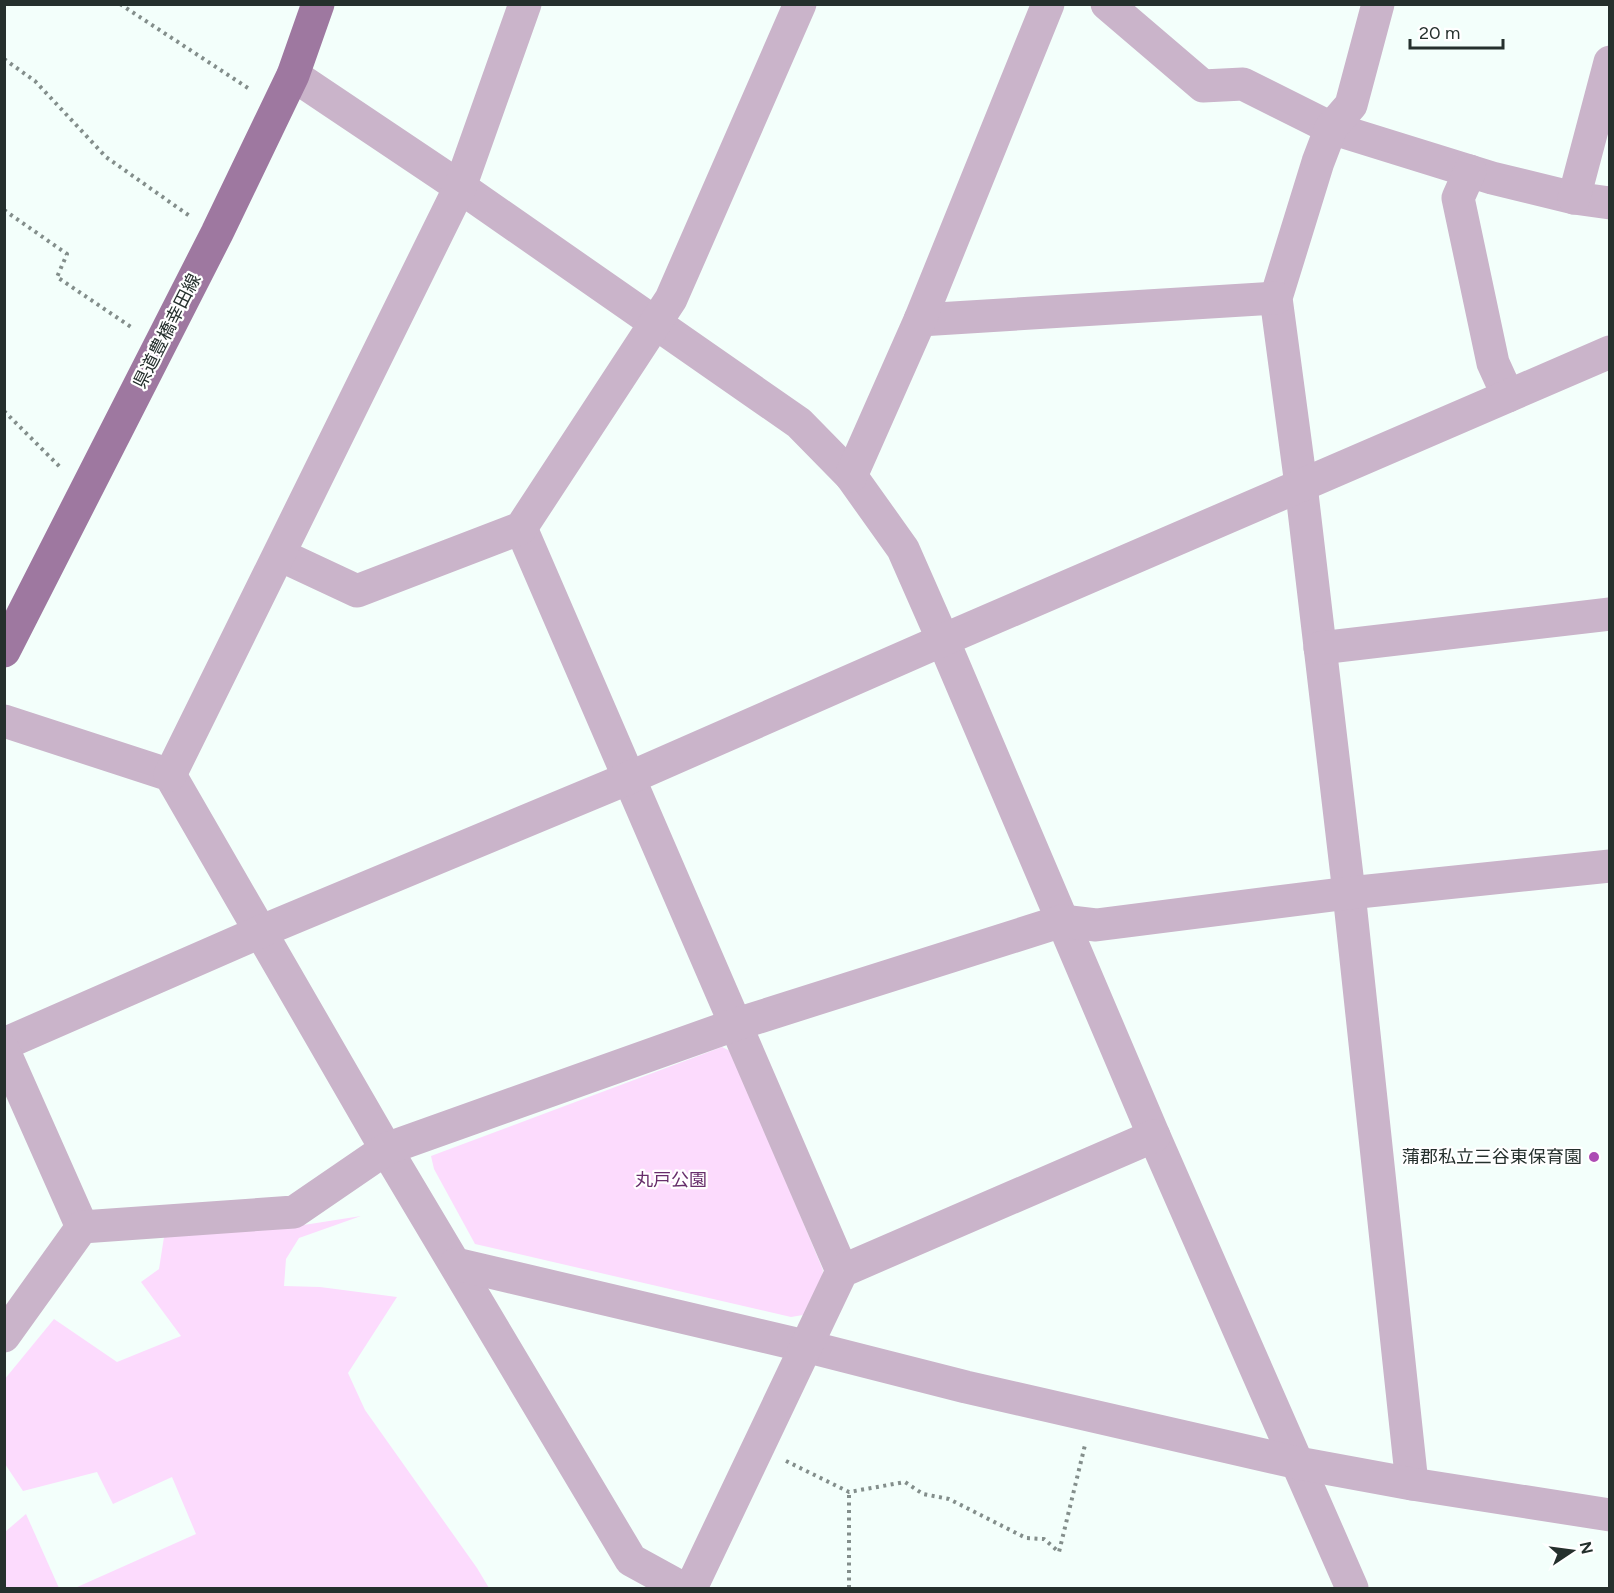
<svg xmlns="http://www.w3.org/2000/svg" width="1614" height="1593" font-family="Figtree,'Noto Sans JP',sans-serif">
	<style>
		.green { fill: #fcdbfd }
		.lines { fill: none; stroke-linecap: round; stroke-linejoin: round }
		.path { stroke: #838e8b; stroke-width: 4; stroke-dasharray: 3 4.5; stroke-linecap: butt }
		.minor { stroke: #cab4ca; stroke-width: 33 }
		.major { stroke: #9e78a0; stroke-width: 33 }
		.poi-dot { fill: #ad4cb4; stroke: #fff; stroke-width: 2 }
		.labels { text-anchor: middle; stroke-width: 4.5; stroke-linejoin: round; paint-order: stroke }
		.street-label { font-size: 18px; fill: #25302d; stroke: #fff }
		.poi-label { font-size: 18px; fill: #25302d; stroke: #fff; text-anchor: end }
		.park-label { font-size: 18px; fill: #672e6b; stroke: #fff }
	</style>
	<rect width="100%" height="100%" fill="#f3fffb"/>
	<!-- green -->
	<g class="green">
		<path d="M722 1047 732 1052 823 1270 822 1278 803 1315 791 1317 475 1244 434 1169 431 1156Z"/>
		<path d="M361 1216 299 1238 286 1259 284 1286 320 1287 397 1297 348 1373 365 1410 477 1568 489 1588H75L196 1534 172 1477 113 1504 97 1472 23 1491 5 1464 4 1380 54 1319 117 1362 181 1336 141 1282 159 1269 164 1237 291 1227Z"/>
		<path d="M26 1514 59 1588H5V1532Z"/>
	</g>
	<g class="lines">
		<!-- path -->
		<g class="path">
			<path d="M120 4 251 90"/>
			<path d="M4 59 35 81 106 157 191 217"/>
			<path d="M4 210 67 254 57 277 134 329"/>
			<path d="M4 411 61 468"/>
			<path d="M786 1461 849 1492 905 1482 923 1494 949 1499 1026 1538 1044 1539 1059 1552 1085 1445"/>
			<path d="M849 1588V1492"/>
		</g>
		<!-- minor -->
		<g class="minor">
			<path d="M1107 4 1203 86 1243 84 1331 128 1492 178 1574 198 1610 203"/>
			<path d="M1378 4 1351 105 1331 128 1318 162 1276 298 1301 485 1349 893 1412 1484"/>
			<path d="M293 75 460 187 799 423 851 476 903 549 943 640 1154 1136 1352 1588"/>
			<path d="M1470 171 1458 198 1493 363 1508 396"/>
			<path d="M1574 198 1610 62"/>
			<path d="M920 320 1276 298"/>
			<path d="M851 476 920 320 1048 4"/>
			<path d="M521 528C628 776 737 1023 842 1271"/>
			<path d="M280 555 357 591 521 528 671 299 800 4"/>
			<path d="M1320 648 1610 614"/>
			<path d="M4 721 170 775 386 1149 631 1560 682 1588"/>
			<path d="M170 775 460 187 525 4"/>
			<path d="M4 1044 262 931 629 778 943 640 1610 352"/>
			<path d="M4 1051 82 1227"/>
			<path d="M456 1264 805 1346 966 1387 1298 1463 1412 1484 1610 1515"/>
			<path d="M4 1336 82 1227 294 1212 386 1149 737 1024 1062 921 1096 925 1349 893 1610 866"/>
			<path d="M691 1588 842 1271 1154 1136"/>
		</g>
		<!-- major -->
		<path class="major" d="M4 651 217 233 293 75 318 4"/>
	</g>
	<!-- markers -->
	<circle class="poi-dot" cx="1594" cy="1157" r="6"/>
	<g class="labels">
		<!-- street labels -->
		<g class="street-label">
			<text transform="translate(167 331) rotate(-63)" y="6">県道豊橋幸田線</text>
		</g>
		<!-- poi labels -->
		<g class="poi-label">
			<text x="1582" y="1163">蒲郡私立三谷東保育園</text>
		</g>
		<!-- park labels -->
		<g class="park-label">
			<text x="671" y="1186">丸戸公園</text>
		</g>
	</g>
	<!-- border -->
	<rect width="1614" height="1593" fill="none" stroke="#25302d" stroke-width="12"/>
	<!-- north arrow -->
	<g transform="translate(1572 1551) rotate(77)" stroke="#ffffff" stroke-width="4.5" paint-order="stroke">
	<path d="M0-4.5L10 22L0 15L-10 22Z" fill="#25302d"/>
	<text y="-9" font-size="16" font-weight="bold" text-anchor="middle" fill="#25302d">N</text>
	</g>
	<!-- scale -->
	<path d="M1410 39v9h93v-9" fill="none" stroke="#25302d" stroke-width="3"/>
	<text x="1419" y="39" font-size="18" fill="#25302d" stroke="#ffffff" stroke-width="4.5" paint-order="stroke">20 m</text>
</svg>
